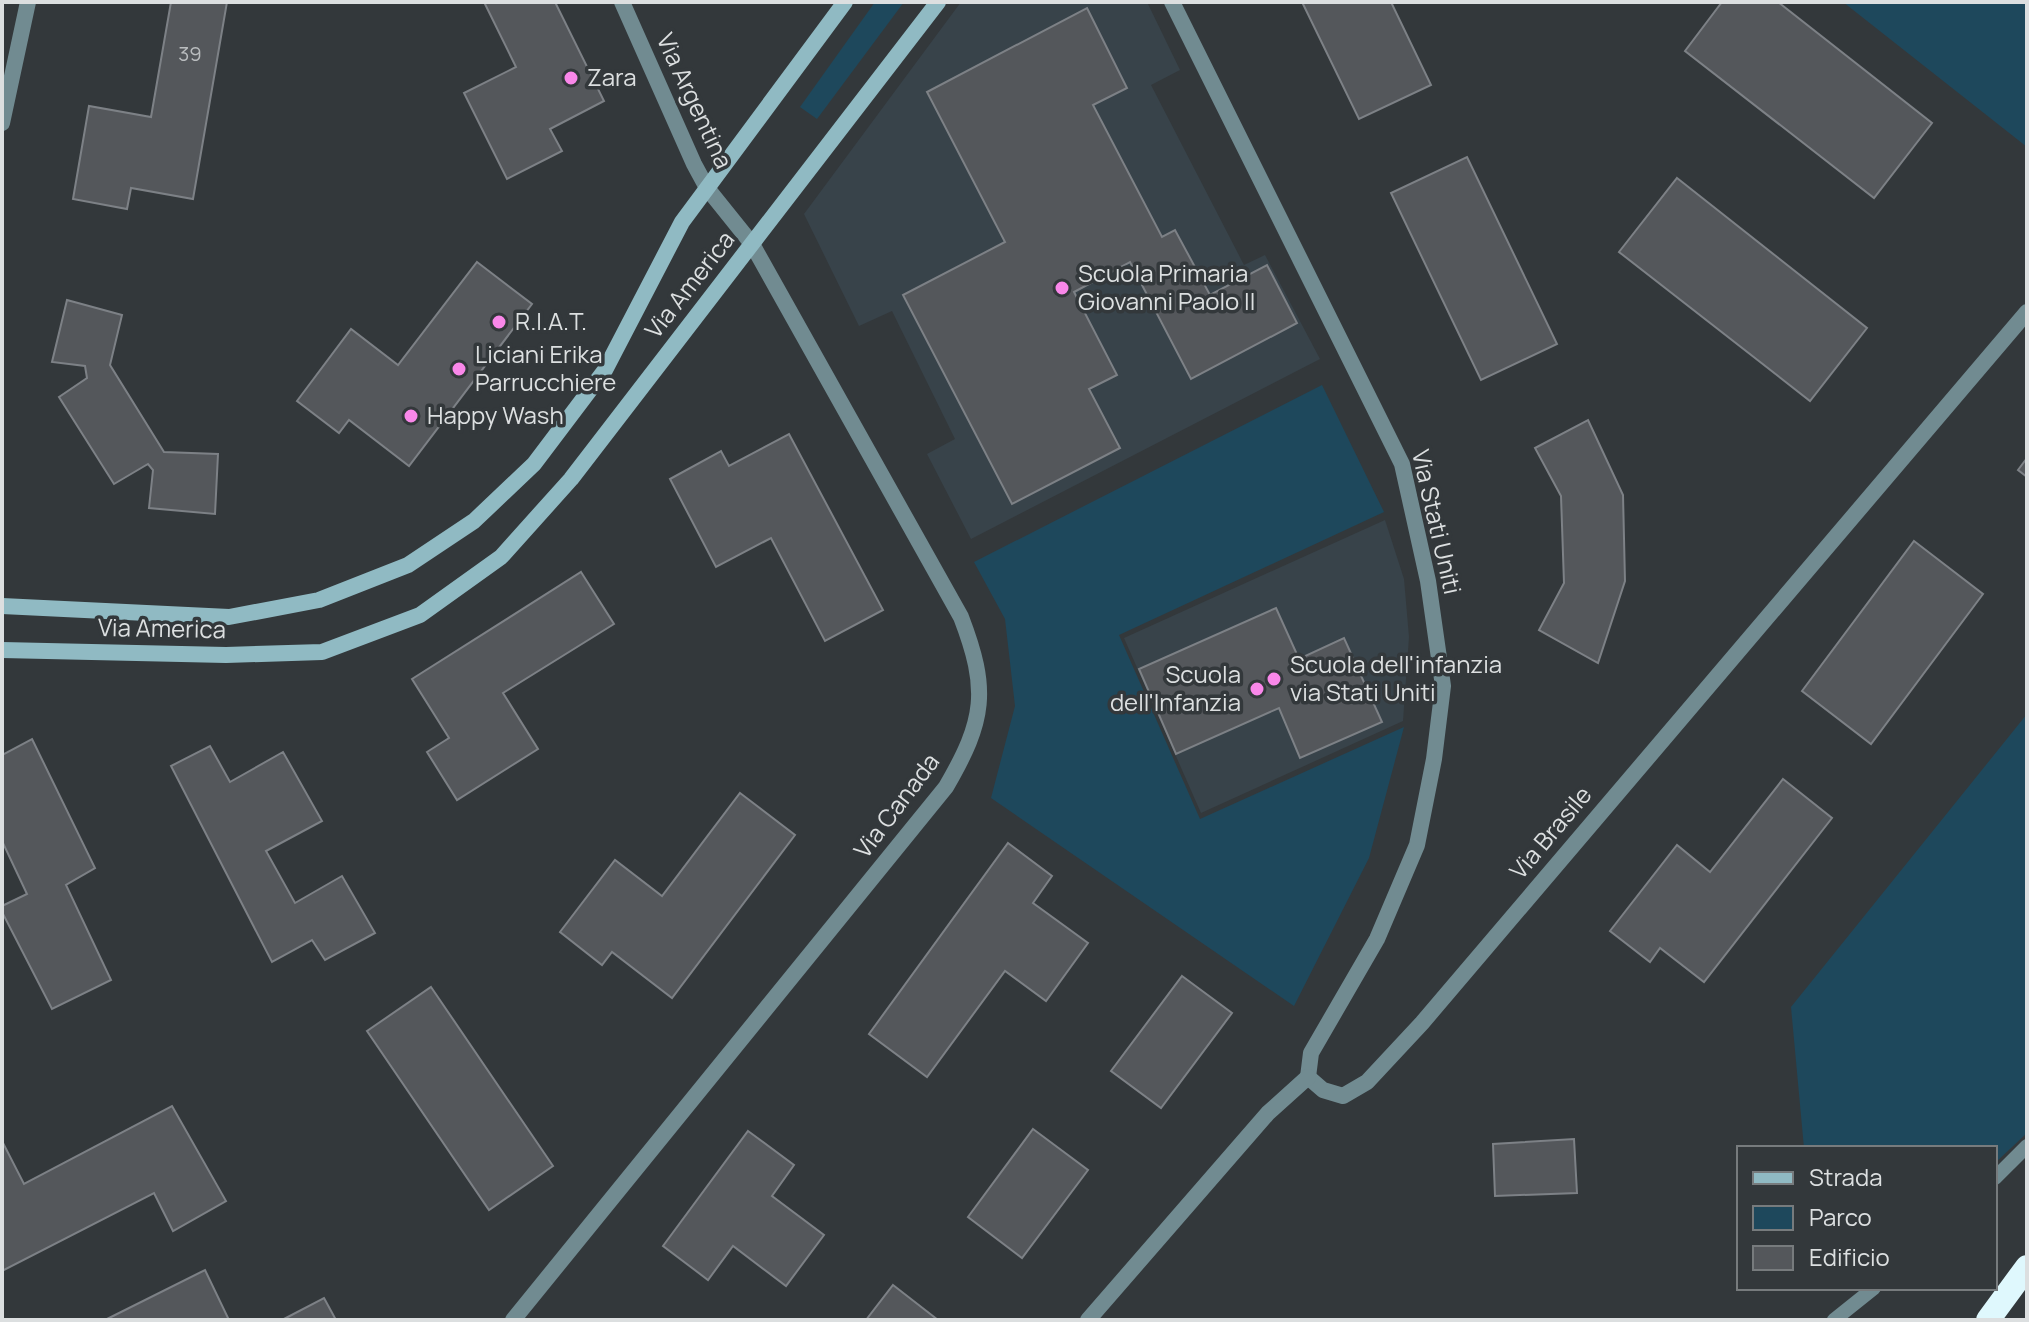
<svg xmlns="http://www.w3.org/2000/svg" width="2029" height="1322" font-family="Manrope,sans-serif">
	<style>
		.built { fill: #38434a }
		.green { fill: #1e485c }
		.building { fill: #54575b; stroke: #7d8186; stroke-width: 2 }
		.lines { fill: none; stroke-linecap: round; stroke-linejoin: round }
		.lane { stroke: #718b91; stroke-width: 14 }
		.street { stroke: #718b91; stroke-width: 16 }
		.secondary { stroke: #90bac3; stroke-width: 16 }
		.highway { stroke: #dff8fd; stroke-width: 24 }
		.poi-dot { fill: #f987e9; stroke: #33383b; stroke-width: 3 }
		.labels { text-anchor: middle; stroke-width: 7; stroke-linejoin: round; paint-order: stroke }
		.number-label { font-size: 20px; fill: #babdbf }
		.poi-label { font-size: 24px; fill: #dcdfe0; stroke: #33383b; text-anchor: start }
		.street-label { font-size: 24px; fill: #dcdfe0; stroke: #33383b }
	</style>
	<rect width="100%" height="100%" fill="#33383b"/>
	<!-- built -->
	<g class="built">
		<path d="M961 2H1147L1180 70 1151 85 1244 265 1265 255 1320 359 971 539 927 454 955 439 892 311 859 326 804 214Z"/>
		<path d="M1385 520 1404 579 1409 637 1403 721 1201 813 1124 638Z"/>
	</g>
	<!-- green -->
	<g class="green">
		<path d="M875 2H904L817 119 800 107Z"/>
		<path d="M1843 2H2027V147Z"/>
		<path d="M1322 385 1384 512 1119 635 1200 819 1404 727 1369 858 1294 1006 991 798 1015 706 1005 619 974 562Z"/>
		<path d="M2027 714V1133L1995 1163V1148H1804L1791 1007Z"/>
	</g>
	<!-- building -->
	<g class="building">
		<path d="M171 2H227L193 199 131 188 127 209 73 199 89 106 151 117Z"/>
		<path d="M484 2H555L604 101 550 129 562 151 507 179 464 93 516 67Z"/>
		<path d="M1302 2H1391L1431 85 1359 119Z"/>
		<path d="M1722 2H1778L1932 123 1874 198 1685 51Z"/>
		<path d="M1087 8 1127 88 1093 105 1162 237 1175 230 1210 295 1267 265 1297 323 1191 379 1130 262 1074 292 1117 375 1089 389 1120 448 1012 504 903 295 1005 242 927 92Z"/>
		<path d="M1467 157 1557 344 1481 380 1391 193Z"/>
		<path d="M1677 178 1867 328 1810 401 1619 252Z"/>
		<path d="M477 262 532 304 409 466 349 420 339 433 297 401 351 329 398 365Z"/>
		<path d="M67 300 122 315 110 365 164 452 218 454 215 514 149 508 153 470 148 464 114 484 59 397 87 378 85 366 52 362Z"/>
		<path d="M1588 420 1623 495 1625 581 1598 663 1539 630 1564 583 1561 496 1535 448Z"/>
		<path d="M789 434 883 610 825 641 771 538 716 567 670 479 721 451 729 466Z"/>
		<path d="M2027 458V477L2018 470Z"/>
		<path d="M1914 541 1983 594 1871 744 1802 691Z"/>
		<path d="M581 572 614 624 503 693 538 749 457 800 427 752 449 738 412 679Z"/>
		<path d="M1276 608 1299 659 1344 638 1382 722 1300 758 1279 708 1176 754 1139 669Z"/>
		<path d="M32 739 95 868 66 885 111 980 52 1009 2 912V906L27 894 2 841V755Z"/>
		<path d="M210 746 230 782 283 752 322 821 266 851 295 903 342 876 375 933 325 960 312 940 272 962 171 766Z"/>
		<path d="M1783 779 1832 818 1704 982 1660 948 1650 962 1610 931 1677 845 1710 872Z"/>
		<path d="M740 793 795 835 672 998 612 952 602 965 560 932 615 860 662 896Z"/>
		<path d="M1008 843 1052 876 1033 903 1088 943 1046 1001 1005 971 927 1077 869 1034Z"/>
		<path d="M1182 976 1232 1013 1161 1108 1111 1071Z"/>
		<path d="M431 987 553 1166 489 1210 367 1031Z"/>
		<path d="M172 1106 226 1201 173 1231 154 1193 2 1271V1141L24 1184Z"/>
		<path d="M1033 1129 1088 1170 1022 1258 968 1217Z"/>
		<path d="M748 1131 794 1165 772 1196 824 1235 786 1286 733 1246 708 1280 663 1246Z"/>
		<path d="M1574 1139 1577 1193 1495 1196 1493 1144Z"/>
		<path d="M205 1270 229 1320H105Z"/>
		<path d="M893 1285 938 1320H866Z"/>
		<path d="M324 1298 336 1320H282Z"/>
	</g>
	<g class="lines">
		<!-- lane -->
		<g class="lane">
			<path d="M1995 1178 2027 1146"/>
			<path d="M1834 1320 1874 1288"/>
		</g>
		<!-- street -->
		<g class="street">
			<path d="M1172 2 1402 464 1428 581 1443 686 1434 759 1417 845 1377 939 1311 1053 1308 1077"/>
			<path d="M2 123 28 2"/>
			<path d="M1308 1077 1323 1090 1343 1096 1367 1082 1422 1023 2027 312"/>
			<path d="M513 1320 946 787C985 720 989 690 961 617L752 244 707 188 694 164 622 2"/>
			<path d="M1088 1320 1268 1113 1308 1077"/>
		</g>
		<!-- secondary -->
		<g class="secondary">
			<path d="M2 606 229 617 319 600 408 565 474 521 534 464 605 370 682 222 845 2"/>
			<path d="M2 650 226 655 322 652 420 615 501 557 571 479 938 2"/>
		</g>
		<!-- highway -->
		<path class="highway" d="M1988 1320 2027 1267"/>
	</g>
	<!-- markers -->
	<g class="poi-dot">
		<circle cx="571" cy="78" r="8"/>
		<circle cx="1062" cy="288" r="8"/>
		<circle cx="499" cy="322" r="8"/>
		<circle cx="459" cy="369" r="8"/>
		<circle cx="411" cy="416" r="8"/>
		<circle cx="1274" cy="679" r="8"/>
		<circle cx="1257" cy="689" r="8"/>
	</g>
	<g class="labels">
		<!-- number labels -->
		<g class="number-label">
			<text x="190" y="61">39</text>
		</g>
		<!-- poi labels -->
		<g class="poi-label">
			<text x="587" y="86">Zara</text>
			<text x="1078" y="282">Scuola Primaria<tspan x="1078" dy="28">Giovanni Paolo II</tspan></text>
			<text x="515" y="330">R.I.A.T.</text>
			<text x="475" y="363">Liciani Erika<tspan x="475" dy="28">Parrucchiere</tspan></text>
			<text x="427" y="424">Happy Wash</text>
			<text x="1290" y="673">Scuola dell'infanzia<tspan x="1290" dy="28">via Stati Uniti</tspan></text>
			<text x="1241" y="683" text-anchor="end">Scuola<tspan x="1241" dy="28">dell'Infanzia</tspan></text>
		</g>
		<!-- street labels -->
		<g class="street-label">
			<text transform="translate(694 101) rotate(65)" y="8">Via Argentina</text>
			<text transform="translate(690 285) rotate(-52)" y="8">Via America</text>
			<text transform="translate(1436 522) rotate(77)" y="8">Via Stati Uniti</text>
			<text transform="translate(162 629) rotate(1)" y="8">Via America</text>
			<text transform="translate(897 806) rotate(-53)" y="8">Via Canada</text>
			<text transform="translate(1551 833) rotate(-50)" y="8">Via Brasile</text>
		</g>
	</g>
	<!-- border -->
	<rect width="2029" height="1322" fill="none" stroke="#dcdfe0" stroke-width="8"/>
	<!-- legend -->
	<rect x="1737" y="1146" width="260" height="144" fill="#33383b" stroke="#777b7d" stroke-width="2"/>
	<rect x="1753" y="1172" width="40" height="12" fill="#90bac3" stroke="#777b7d" stroke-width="2"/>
	<text x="1809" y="1186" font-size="24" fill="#dcdfe0">Strada</text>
	<rect x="1753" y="1206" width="40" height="24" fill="#1e485c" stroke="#777b7d" stroke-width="2"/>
	<text x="1809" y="1226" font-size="24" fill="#dcdfe0">Parco</text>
	<rect x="1753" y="1246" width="40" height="24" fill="#54575b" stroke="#777b7d" stroke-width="2"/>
	<text x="1809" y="1266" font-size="24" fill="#dcdfe0">Edificio</text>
</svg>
